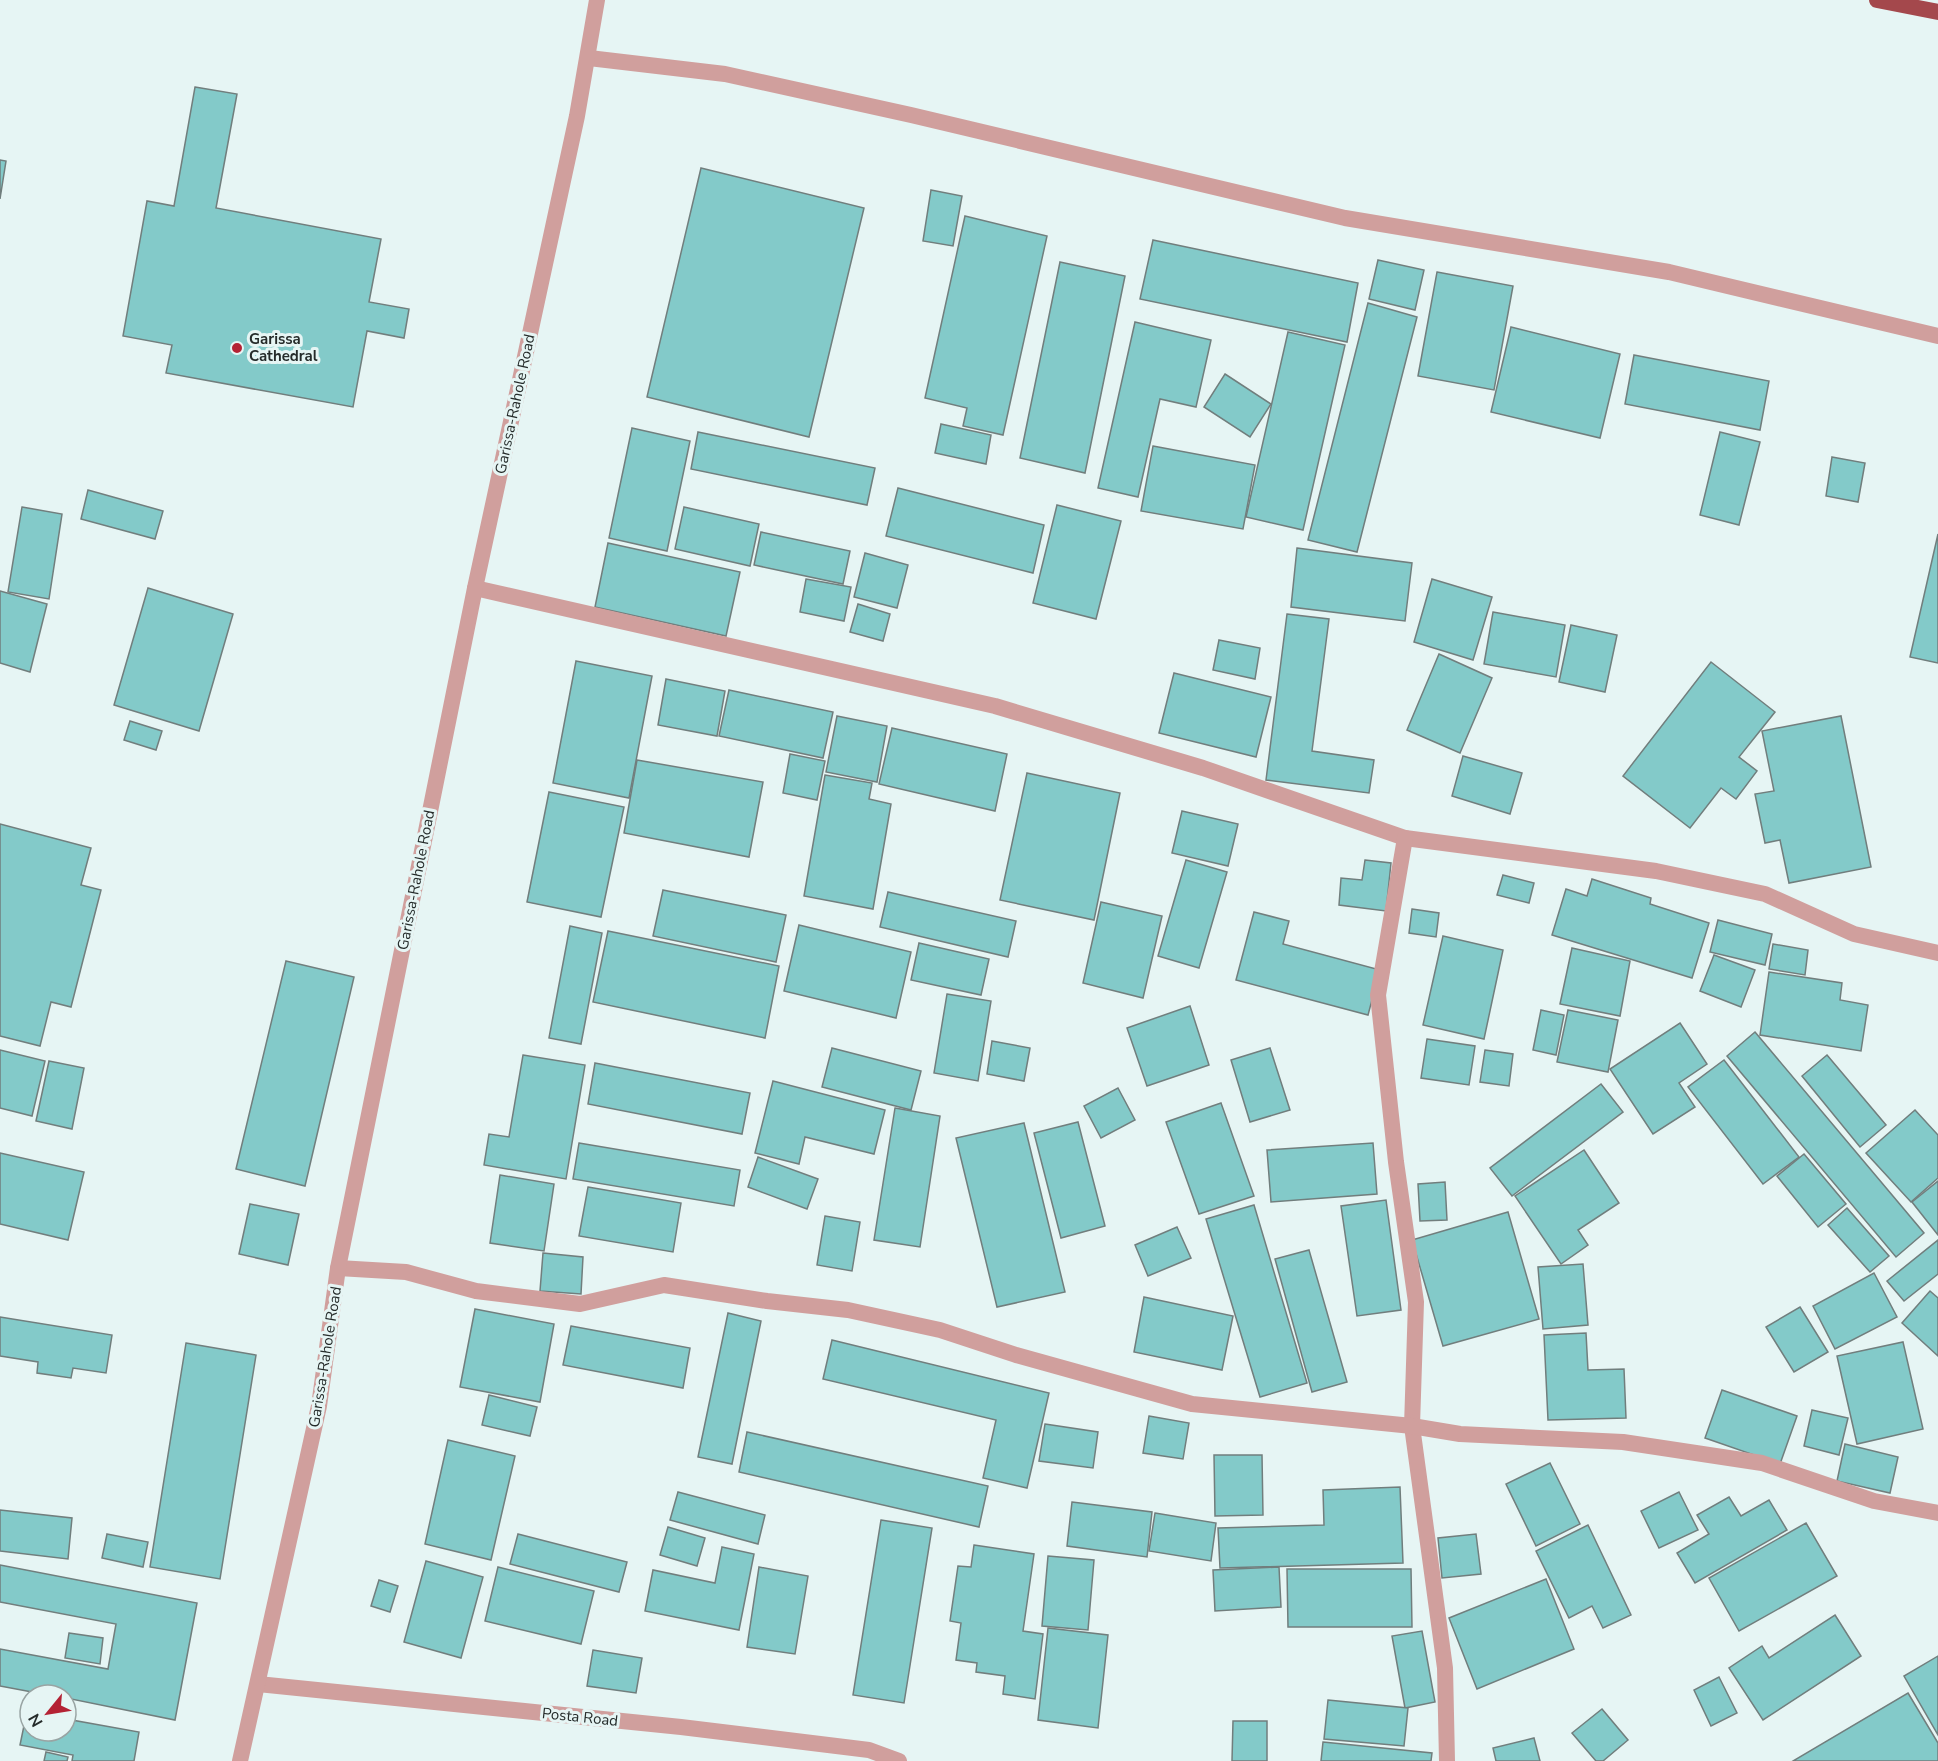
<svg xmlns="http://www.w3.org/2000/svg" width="1938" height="1761" font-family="'Nunito Sans',sans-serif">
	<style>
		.building { fill: #83cac9; stroke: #717e7d; stroke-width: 1.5 }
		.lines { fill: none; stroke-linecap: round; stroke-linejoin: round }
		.minor { stroke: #d09f9d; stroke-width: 16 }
		.trunk { stroke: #a4484c; stroke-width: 16 }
		.poi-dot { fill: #b42234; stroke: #e6f5f4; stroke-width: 2 }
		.labels { text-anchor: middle; stroke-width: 6; stroke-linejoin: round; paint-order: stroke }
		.poi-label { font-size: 15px; font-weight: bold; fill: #252b2a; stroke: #e6f5f4; text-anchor: start }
		.street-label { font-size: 15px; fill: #252b2a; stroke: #e6f5f4 }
	</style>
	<rect width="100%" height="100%" fill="#e6f5f4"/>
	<!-- building -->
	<g class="building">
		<path d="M195 87 237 94 216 208 381 239 369 302 409 309 404 338 367 331 353 407 166 373 172 345 123 336 147 201 174 206Z"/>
		<path d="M0 160 6 161 0 199Z"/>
		<path d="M701 168 864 208 809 437 647 397Z"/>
		<path d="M931 190 962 196 953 246 923 241Z"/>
		<path d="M965 216 1047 236 1003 435 963 426 967 408 925 398Z"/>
		<path d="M1153 240 1358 283 1347 342 1140 299Z"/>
		<path d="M1378 260 1424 270 1415 310 1369 299Z"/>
		<path d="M1060 262 1125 276 1085 473 1020 458Z"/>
		<path d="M1437 272 1513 286 1494 390 1418 376Z"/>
		<path d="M1368 303 1417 317 1357 552 1308 540Z"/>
		<path d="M1135 322 1211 340 1196 407 1160 399 1138 497 1098 488Z"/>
		<path d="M1511 327 1620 354 1600 438 1491 412Z"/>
		<path d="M1288 332 1345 345 1303 530 1246 517Z"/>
		<path d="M1634 355 1769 381 1760 430 1625 404Z"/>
		<path d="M1225 374 1271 404 1250 437 1204 407Z"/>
		<path d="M941 424 991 435 986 464 935 453Z"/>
		<path d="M632 428 690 441 667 551 609 538Z"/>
		<path d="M698 432 875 468 867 505 691 469Z"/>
		<path d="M1720 432 1760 442 1739 525 1700 515Z"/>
		<path d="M1153 446 1255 465 1243 529 1141 511Z"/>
		<path d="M1832 457 1865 463 1858 502 1826 496Z"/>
		<path d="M898 488 1044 525 1033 573 886 536Z"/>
		<path d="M88 490 163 511 155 539 81 519Z"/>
		<path d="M1057 505 1121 521 1096 619 1033 603Z"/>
		<path d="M22 507 62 514 49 599 8 592Z"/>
		<path d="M684 507 759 524 750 566 675 549Z"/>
		<path d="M761 532 850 551 843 584 754 565Z"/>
		<path d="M1938 534V663L1910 657Z"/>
		<path d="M608 543 740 572 726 636 595 607Z"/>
		<path d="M1297 548 1412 563 1405 621 1291 607Z"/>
		<path d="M865 553 908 565 897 608 854 597Z"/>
		<path d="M806 579 851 587 844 621 800 612Z"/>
		<path d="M1432 579 1492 597 1473 660 1414 642Z"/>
		<path d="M148 588 233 614 199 731 114 705Z"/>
		<path d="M0 591 47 604 30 672 0 663Z"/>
		<path d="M858 604 890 614 883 641 850 632Z"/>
		<path d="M1493 612 1565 625 1556 677 1484 664Z"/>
		<path d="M1287 614 1329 619 1312 751 1374 760 1369 793 1266 780Z"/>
		<path d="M1571 625 1617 635 1605 692 1559 682Z"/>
		<path d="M1219 640 1260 648 1255 679 1213 670Z"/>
		<path d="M1439 654 1492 678 1460 753 1407 730Z"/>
		<path d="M576 661 652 676 629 798 553 783Z"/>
		<path d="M1711 662 1775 712 1739 757 1757 771 1736 799 1721 788 1690 828 1623 776Z"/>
		<path d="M1174 673 1271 697 1256 757 1159 733Z"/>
		<path d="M666 679 725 691 717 736 658 725Z"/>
		<path d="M729 690 833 712 823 758 719 736Z"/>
		<path d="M837 716 887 726 877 782 826 772Z"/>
		<path d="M1841 716 1871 867 1789 883 1780 840 1765 843 1755 794 1774 791 1762 731Z"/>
		<path d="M130 721 162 731 156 750 124 740Z"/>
		<path d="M892 728 1007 754 995 811 879 784Z"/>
		<path d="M790 754 825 761 817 800 783 793Z"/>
		<path d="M1463 756 1522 773 1510 814 1452 796Z"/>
		<path d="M637 760 763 782 749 857 624 833Z"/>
		<path d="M1027 773 1120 793 1094 920 1000 900Z"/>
		<path d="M825 775 872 783 869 799 891 804 873 909 804 896Z"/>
		<path d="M549 792 624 807 601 917 527 902Z"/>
		<path d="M1182 811 1238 824 1228 866 1172 853Z"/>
		<path d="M0 824 91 848 81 885 101 890 71 1007 51 1002 40 1046 0 1036Z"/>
		<path d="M1186 860 1227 872 1199 968 1158 956Z"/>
		<path d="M1365 860 1391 863 1386 911 1339 905 1341 878 1362 880Z"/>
		<path d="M1503 875 1534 883 1529 903 1497 895Z"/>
		<path d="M1592 879 1651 898 1650 904 1709 923 1692 978 1552 935 1566 889 1587 896Z"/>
		<path d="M663 890 786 915 776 962 653 936Z"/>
		<path d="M888 892 1016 921 1008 957 880 927Z"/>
		<path d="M1101 902 1162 916 1143 998 1083 983Z"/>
		<path d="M1412 909 1439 913 1436 937 1409 933Z"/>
		<path d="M1254 912 1289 921 1283 944 1380 970 1368 1015 1236 980Z"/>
		<path d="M1718 920 1772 934 1765 965 1710 952Z"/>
		<path d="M799 925 911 952 896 1018 784 991Z"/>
		<path d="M570 926 602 933 581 1044 549 1038Z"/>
		<path d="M608 931 779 966 765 1038 593 1002Z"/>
		<path d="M1443 936 1503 950 1484 1039 1423 1025Z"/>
		<path d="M919 943 989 959 981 995 911 980Z"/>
		<path d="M1773 944 1808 950 1805 975 1769 969Z"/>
		<path d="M1572 948 1630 961 1620 1016 1560 1004Z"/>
		<path d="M1714 955 1755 970 1741 1007 1700 991Z"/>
		<path d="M286 961 354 977 305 1186 236 1169Z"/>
		<path d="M1769 972 1842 983 1840 1000 1868 1005 1861 1051 1760 1035Z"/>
		<path d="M947 994 991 1001 978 1081 934 1073Z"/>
		<path d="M1190 1006 1209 1065 1147 1086 1127 1028Z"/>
		<path d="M1541 1010 1564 1015 1556 1055 1533 1050Z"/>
		<path d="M1568 1010 1618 1020 1608 1072 1557 1062Z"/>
		<path d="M1680 1023 1707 1064 1679 1083 1695 1107 1653 1134 1610 1069Z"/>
		<path d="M1755 1032 1924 1233 1896 1257 1727 1056Z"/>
		<path d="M1427 1039 1475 1046 1469 1085 1421 1078Z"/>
		<path d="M992 1041 1030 1048 1024 1081 987 1074Z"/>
		<path d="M832 1048 921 1071 911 1110 822 1087Z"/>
		<path d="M1270 1048 1290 1110 1250 1122 1231 1060Z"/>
		<path d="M0 1050 45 1061 32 1116 0 1108Z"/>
		<path d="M1485 1050 1513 1054 1509 1086 1480 1082Z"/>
		<path d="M523 1055 585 1065 566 1179 484 1165 489 1134 509 1137Z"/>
		<path d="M1827 1055 1886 1125 1860 1147 1802 1076Z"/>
		<path d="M1724 1060 1799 1157 1763 1184 1688 1087Z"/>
		<path d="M49 1061 84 1068 72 1129 36 1121Z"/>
		<path d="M595 1063 750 1093 742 1134 588 1104Z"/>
		<path d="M773 1081 885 1110 874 1154 805 1137 799 1164 755 1153Z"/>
		<path d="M1601 1084 1623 1112 1512 1196 1490 1168Z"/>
		<path d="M1118 1088 1135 1120 1101 1138 1084 1106Z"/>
		<path d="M1221 1103 1254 1196 1199 1214 1166 1122Z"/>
		<path d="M895 1108 940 1116 920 1247 874 1240Z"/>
		<path d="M1915 1110 1938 1135V1178L1911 1202 1866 1153Z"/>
		<path d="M1078 1122 1105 1226 1061 1238 1034 1133Z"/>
		<path d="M1024 1123 1065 1292 997 1307 956 1138Z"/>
		<path d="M579 1143 740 1170 734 1206 573 1179Z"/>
		<path d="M1373 1143 1377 1194 1271 1202 1267 1150Z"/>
		<path d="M1584 1150 1619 1203 1578 1230 1588 1245 1561 1264 1515 1196Z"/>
		<path d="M0 1153 84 1172 68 1240 0 1224Z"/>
		<path d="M1804 1154 1846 1204 1818 1227 1777 1176Z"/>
		<path d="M758 1157 818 1179 807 1209 748 1187Z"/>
		<path d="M500 1175 554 1184 544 1251 490 1243Z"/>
		<path d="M1938 1181V1235L1912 1202Z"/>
		<path d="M1445 1182 1447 1220 1420 1221 1418 1184Z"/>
		<path d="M588 1187 681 1203 673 1252 579 1236Z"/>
		<path d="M1386 1200 1401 1310 1357 1316 1341 1206Z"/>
		<path d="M250 1204 299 1214 288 1265 239 1254Z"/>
		<path d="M1254 1205 1307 1383 1260 1397 1206 1219Z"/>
		<path d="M1847 1208 1889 1256 1870 1272 1828 1225Z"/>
		<path d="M1508 1212 1539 1319 1443 1346 1412 1240Z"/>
		<path d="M825 1216 860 1222 852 1271 817 1265Z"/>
		<path d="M1177 1227 1191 1258 1148 1276 1135 1245Z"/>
		<path d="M1938 1240V1274L1904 1301 1887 1281Z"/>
		<path d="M1309 1250 1347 1382 1312 1392 1275 1259Z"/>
		<path d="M543 1253 583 1257 581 1294 540 1291Z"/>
		<path d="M1583 1264 1588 1325 1543 1329 1538 1267Z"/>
		<path d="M1874 1273 1897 1317 1835 1349 1813 1306Z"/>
		<path d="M1930 1291 1938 1298V1356L1902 1323Z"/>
		<path d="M1144 1297 1233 1316 1222 1370 1134 1352Z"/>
		<path d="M1800 1307 1828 1352 1794 1372 1766 1327Z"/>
		<path d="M475 1309 554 1324 540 1402 460 1387Z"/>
		<path d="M728 1313 761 1321 732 1464 698 1457Z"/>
		<path d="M0 1317 112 1335 106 1373 73 1368 71 1378 37 1373 38 1362 0 1356Z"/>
		<path d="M571 1326 690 1348 683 1388 563 1365Z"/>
		<path d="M1586 1333 1588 1370 1624 1369 1626 1418 1548 1420 1544 1335Z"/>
		<path d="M832 1340 1049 1393 1027 1488 983 1478 996 1420 823 1379Z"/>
		<path d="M1903 1342 1923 1429 1857 1444 1837 1356Z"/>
		<path d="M186 1343 256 1355 220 1579 150 1567Z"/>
		<path d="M1722 1390 1797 1416 1780 1464 1705 1438Z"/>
		<path d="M489 1395 537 1407 530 1436 482 1425Z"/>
		<path d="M1812 1410 1848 1418 1839 1455 1804 1446Z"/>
		<path d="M1149 1416 1189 1423 1183 1459 1143 1453Z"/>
		<path d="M1045 1424 1098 1432 1093 1468 1039 1461Z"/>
		<path d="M747 1432 988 1486 979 1527 739 1472Z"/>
		<path d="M448 1440 515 1456 491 1560 425 1544Z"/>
		<path d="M1845 1444 1898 1457 1890 1493 1837 1481Z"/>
		<path d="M1214 1455H1262L1263 1515 1215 1516Z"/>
		<path d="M1550 1463 1580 1524 1536 1546 1506 1484Z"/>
		<path d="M1400 1487 1403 1563 1220 1568 1218 1528 1324 1525 1323 1490Z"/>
		<path d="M678 1492 765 1515 758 1544 670 1520Z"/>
		<path d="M1679 1492 1698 1530 1659 1548 1641 1511Z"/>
		<path d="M1729 1497 1741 1516 1769 1500 1787 1530 1695 1583 1677 1553 1709 1534 1697 1515Z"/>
		<path d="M1072 1502 1152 1512 1147 1557 1067 1546Z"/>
		<path d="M0 1510 72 1518 68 1559 0 1551Z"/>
		<path d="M1155 1513 1216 1523 1211 1561 1149 1551Z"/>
		<path d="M881 1520 932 1528 904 1703 853 1695Z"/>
		<path d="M1806 1523 1837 1576 1739 1631 1709 1578Z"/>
		<path d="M1588 1525 1631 1615 1603 1628 1592 1606 1569 1618 1536 1551Z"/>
		<path d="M668 1527 705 1538 697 1566 660 1555Z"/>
		<path d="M107 1534 148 1542 143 1567 102 1558Z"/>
		<path d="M518 1534 627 1562 619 1592 510 1564Z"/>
		<path d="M1476 1534 1481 1574 1442 1578 1438 1538Z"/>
		<path d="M974 1545 1034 1554 1023 1631 1043 1634 1035 1699 1003 1694 1005 1676 976 1672 977 1663 956 1660 961 1623 950 1621 958 1566 971 1567Z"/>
		<path d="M722 1547 754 1554 739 1630 645 1611 653 1570 715 1583Z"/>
		<path d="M1048 1556 1094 1560 1088 1630 1042 1626Z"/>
		<path d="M426 1561 483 1577 461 1658 404 1642Z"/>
		<path d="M0 1565 197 1603 175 1720 66 1698V1695H48L0 1686V1649L108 1669 116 1624 0 1602Z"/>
		<path d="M498 1567 594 1591 581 1644 485 1621Z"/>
		<path d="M759 1567 808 1576 795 1654 747 1647Z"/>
		<path d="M1279 1567 1281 1607 1215 1611 1213 1570Z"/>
		<path d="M1287 1569H1411L1412 1627H1288Z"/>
		<path d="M1546 1579 1574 1649 1477 1689 1449 1618Z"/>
		<path d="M379 1580 398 1586 390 1612 371 1606Z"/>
		<path d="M1835 1615 1861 1656 1763 1720 1729 1668 1762 1646 1769 1658Z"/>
		<path d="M1048 1628 1108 1635 1098 1728 1038 1720Z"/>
		<path d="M1422 1631 1435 1702 1405 1708 1392 1636Z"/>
		<path d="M69 1633 103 1638 100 1664 65 1658Z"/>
		<path d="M593 1650 642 1658 636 1693 587 1686Z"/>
		<path d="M1938 1656V1735L1904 1676Z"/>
		<path d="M1719 1677 1737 1713 1711 1726 1694 1690Z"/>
		<path d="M1908 1693 1938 1743V1761H1793Z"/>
		<path d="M1328 1700 1408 1708 1404 1746 1324 1739Z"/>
		<path d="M1602 1709 1628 1740 1603 1761H1596L1572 1733Z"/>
		<path d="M27 1711 30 1712V1731H66V1719L139 1732 134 1761H72L73 1755 20 1745Z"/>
		<path d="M1233 1721H1267V1761H1232Z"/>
		<path d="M1534 1738 1540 1761H1496L1493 1748Z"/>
		<path d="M1323 1742 1432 1753 1431 1761H1321Z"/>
		<path d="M46 1752 68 1757 67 1761H44Z"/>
	</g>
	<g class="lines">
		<!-- minor -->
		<g class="minor">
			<path d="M589 58 725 74 911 115 1345 218 1669 272 1938 336"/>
			<path d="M475 588 995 706 1203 768 1405 838 1656 871 1765 894 1854 934 1938 953"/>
			<path d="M1405 838 1378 995 1396 1162 1416 1302 1412 1426 1445 1668 1447 1761"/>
			<path d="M338 1268 406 1272 476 1291 580 1304 664 1285 767 1301 848 1310 940 1330 1016 1355 1192 1404 1412 1426 1460 1434 1623 1442 1762 1463 1874 1501 1938 1513"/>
			<path d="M258 1684 681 1727 869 1750 899 1761"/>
			<path d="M240 1761 319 1406 338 1268 475 588 577 116 597 0"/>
		</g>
		<!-- trunk -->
		<path class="trunk" d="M1877 0 1938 12"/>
	</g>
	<!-- markers -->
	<circle class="poi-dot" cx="237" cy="348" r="6"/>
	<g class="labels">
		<!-- poi labels -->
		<g class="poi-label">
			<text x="249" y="344">Garissa<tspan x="249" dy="17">Cathedral</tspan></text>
		</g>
		<!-- street labels -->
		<g class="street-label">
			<text transform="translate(515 404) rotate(-78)" y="5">Garissa-Rahole Road</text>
			<text transform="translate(416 880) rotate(-79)" y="5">Garissa-Rahole Road</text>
			<text transform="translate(325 1357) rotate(-81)" y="5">Garissa-Rahole Road</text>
			<text transform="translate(580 1717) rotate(6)" y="5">Posta Road</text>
		</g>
	</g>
	<!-- north arrow -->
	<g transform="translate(48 1713) rotate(240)"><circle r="28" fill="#e6f5f4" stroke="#99a4a3" stroke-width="1.5"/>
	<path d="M0-4.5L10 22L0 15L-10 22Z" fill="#b42234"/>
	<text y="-9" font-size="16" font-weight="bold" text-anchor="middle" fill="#252b2a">N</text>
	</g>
</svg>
